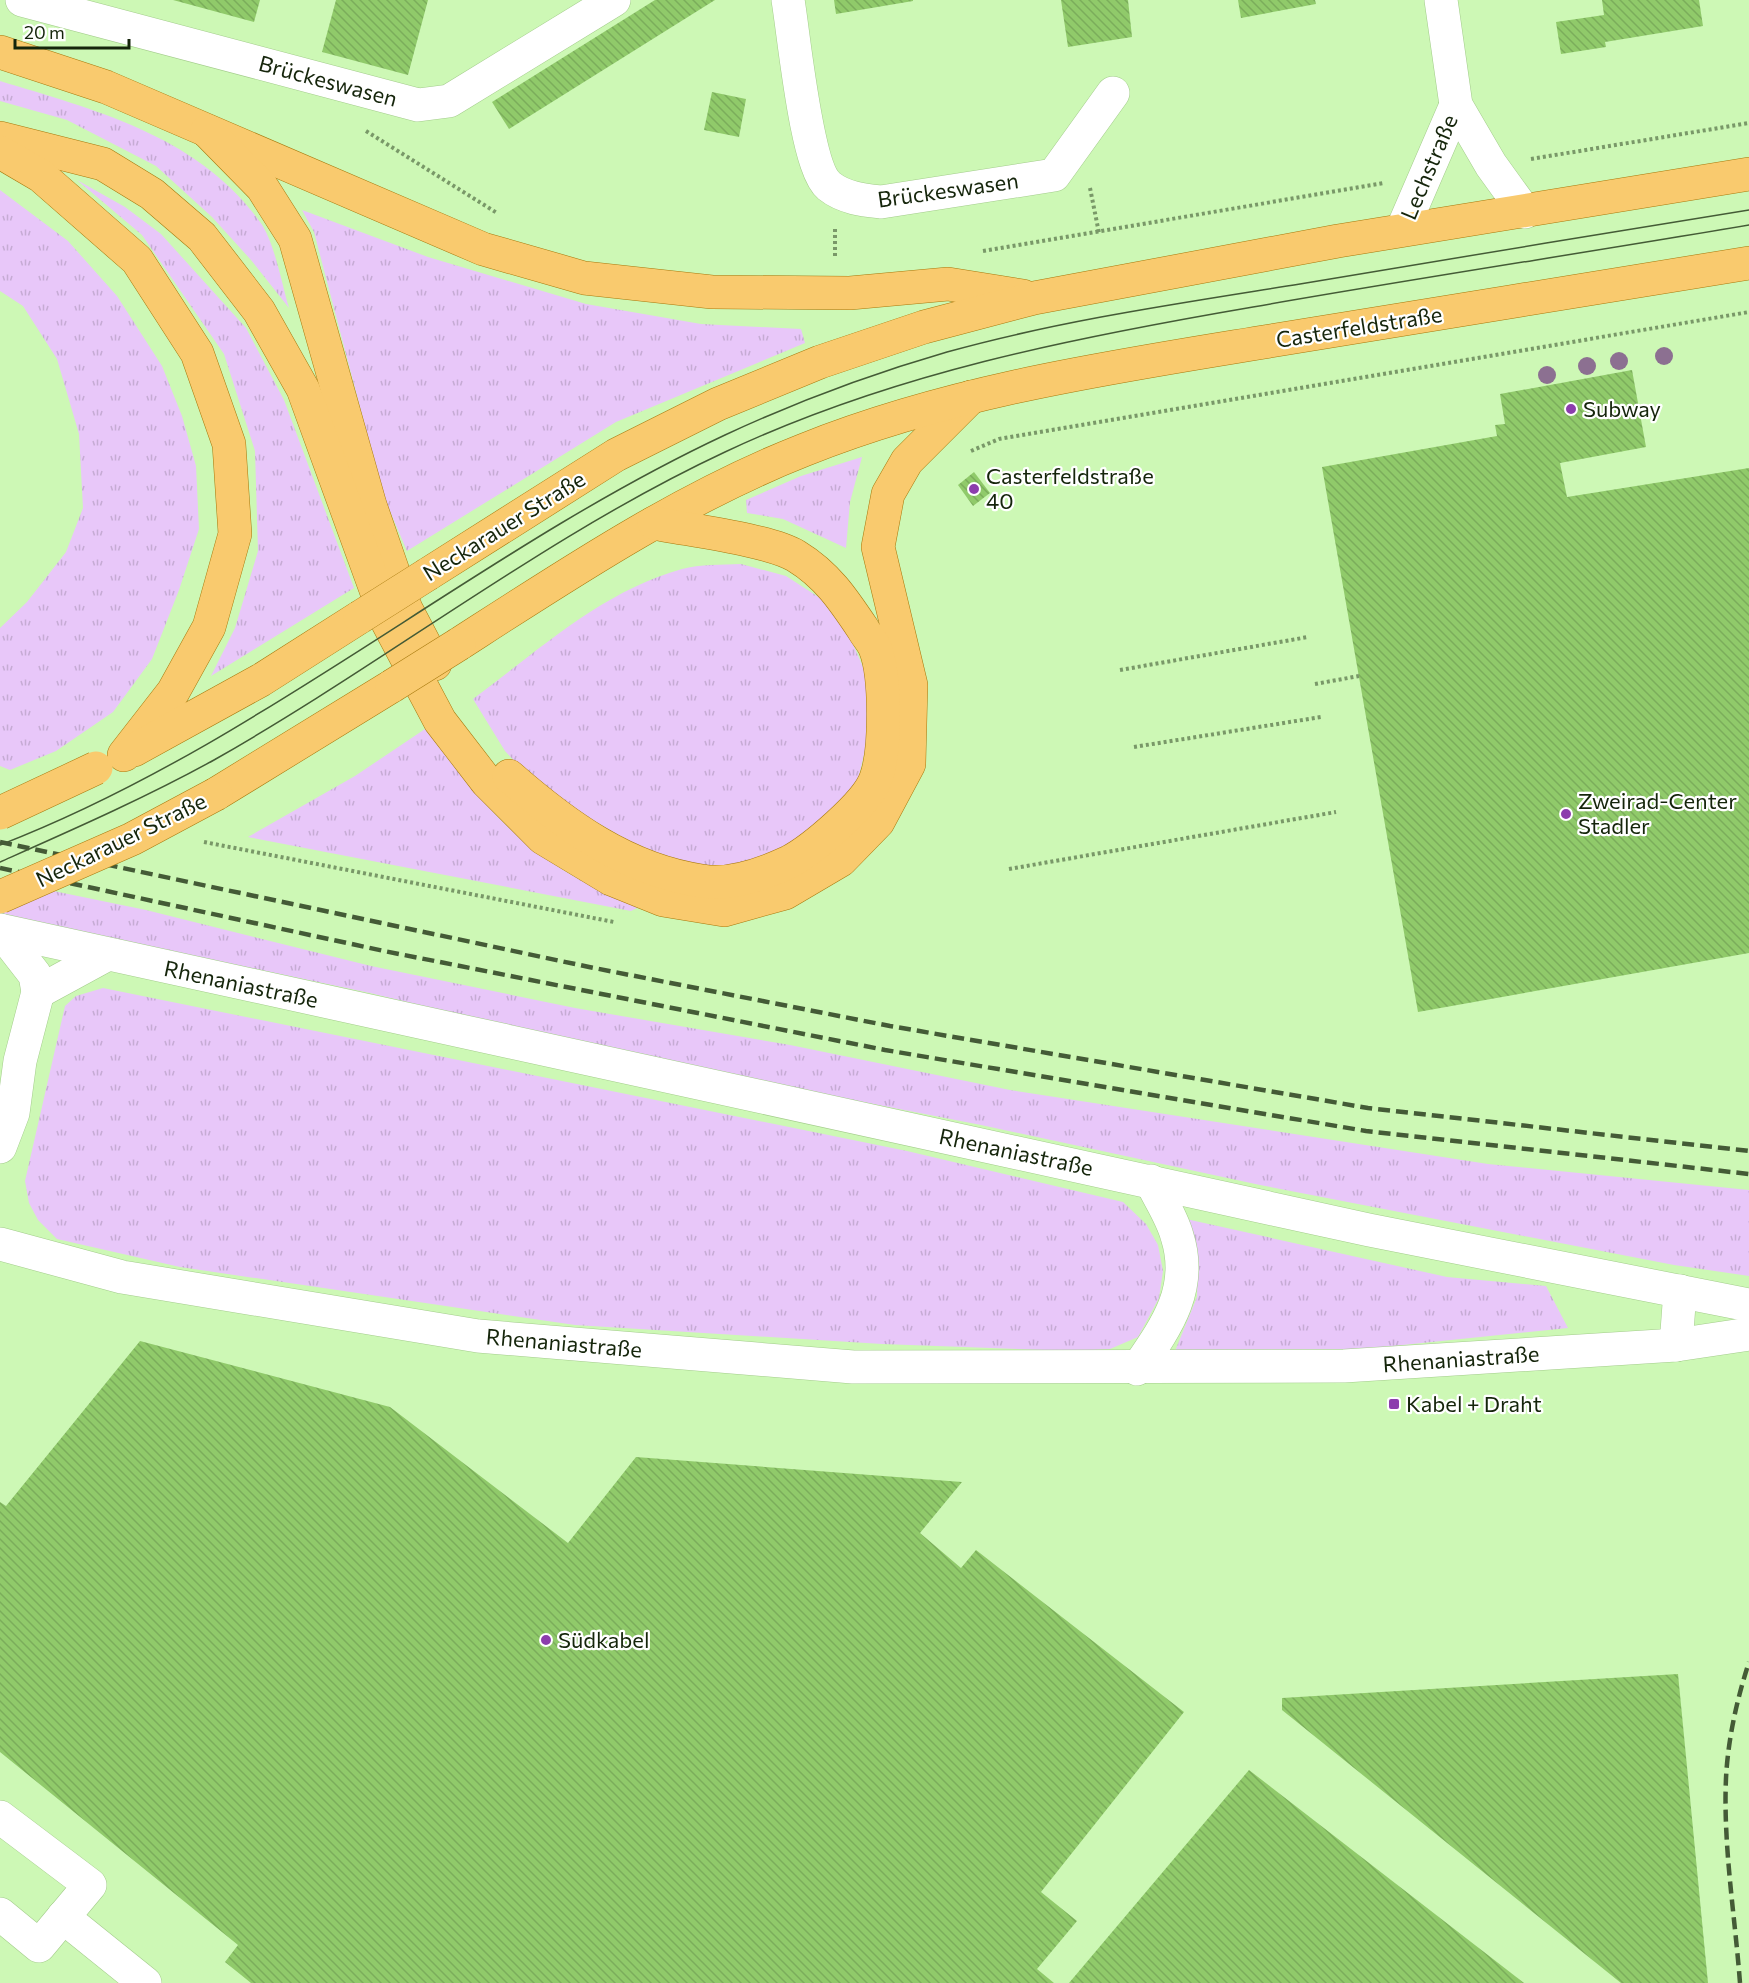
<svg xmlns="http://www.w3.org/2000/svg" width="1749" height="1983" font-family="Commissioner,sans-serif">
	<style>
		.grass { fill: url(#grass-tufts) }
		.building { fill: url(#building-back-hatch) }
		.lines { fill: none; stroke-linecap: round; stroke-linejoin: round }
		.minor-casing { stroke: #a3cc8b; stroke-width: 34 }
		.major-casing { stroke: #a7790d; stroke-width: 34 }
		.path { stroke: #799868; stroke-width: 4; stroke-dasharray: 3 3; stroke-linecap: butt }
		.minor { stroke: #fff; stroke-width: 33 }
		.major { stroke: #f9ca6e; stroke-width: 33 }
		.tram { stroke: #445b36; stroke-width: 1.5 }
		.rail { stroke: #445b36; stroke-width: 4.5; stroke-dasharray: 12 6; stroke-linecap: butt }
		.major-bridge-casing { stroke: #a7790d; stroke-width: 34; stroke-linecap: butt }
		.major-bridge { stroke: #f9ca6e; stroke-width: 33 }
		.tree { fill: #8c7091 }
		.poi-dot { fill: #8c3dad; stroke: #fff; stroke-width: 2 }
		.labels { text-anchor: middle; stroke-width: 4.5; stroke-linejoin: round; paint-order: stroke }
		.street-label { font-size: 22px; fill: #15250b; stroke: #fff }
		.poi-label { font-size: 22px; fill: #15250b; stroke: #fff; text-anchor: start }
	</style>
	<defs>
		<pattern id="grass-tufts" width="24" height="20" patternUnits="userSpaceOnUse" patternTransform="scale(1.5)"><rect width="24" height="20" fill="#e8c7f9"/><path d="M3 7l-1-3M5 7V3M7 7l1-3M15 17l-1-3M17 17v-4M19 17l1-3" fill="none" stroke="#c6abd4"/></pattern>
		<pattern id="building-back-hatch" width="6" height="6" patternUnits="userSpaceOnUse" patternTransform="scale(1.5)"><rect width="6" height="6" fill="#90ca6a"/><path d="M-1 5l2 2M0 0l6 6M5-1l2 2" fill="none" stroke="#7bad5b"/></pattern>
	</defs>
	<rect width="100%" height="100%" fill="#cdf8b5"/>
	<!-- grass -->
	<g class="grass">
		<path d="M0 81C95 110 199 136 260 222 274 240 282 285 289 308L251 260 212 217 156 166 67 120 0 101Z"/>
		<path d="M77 180 125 207 161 234 246 328 284 400 354 588 211 676 235 628 258 551 255 451 224 354 142 235Z"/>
		<path d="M0 190 68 241 117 296 162 366 182 416 196 466 199 529 179 590 152 659 113 712 56 751 10 770 0 766V628L27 602 66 552 83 508 79 434 57 359 23 306 0 291Z"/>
		<path d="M302 210 428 257 586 304 701 324 801 329 805 343 616 422 407 551 383 495 314 232Z"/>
		<path d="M862 457 850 502 846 548 783 519 747 513 746 500 801 476Z"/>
		<path d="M741 564 786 576 820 598 846 628 866 674 871 725 858 780 829 818 757 865 707 871 661 860 543 791 505 751 473 699C538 651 602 591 682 569 700 564 722 565 741 564Z"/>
		<path d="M428 727C470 789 505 834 570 874 592 887 618 895 641 906L631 911 248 837 355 776Z"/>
		<path d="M0 880 146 910 371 966 575 1008 790 1045 1010 1090 1488 1164 1749 1190V1276L1674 1265 1260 1185 981 1125 623 1055 370 993 0 915Z"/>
		<path d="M103 988 907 1151 1123 1202 1146 1224 1158 1245 1163 1271 1159 1298 1138 1337 1110 1349 1074 1351 882 1344 575 1325 180 1267 57 1239 38 1220 29 1203 25 1181 65 1006 76 996Z"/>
		<path d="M1186 1219 1447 1277 1546 1286 1568 1328 1364 1349 1175 1351 1197 1297 1198 1256Z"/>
	</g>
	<!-- building -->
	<g class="building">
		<path d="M173 0H260L254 22Z"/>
		<path d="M336 0H428L408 75 322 52Z"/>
		<path d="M655 0H715L509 129 492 102Z"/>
		<path d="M834 0H913V1L836 14Z"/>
		<path d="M1061 0H1128L1132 37 1068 47Z"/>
		<path d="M1238 0H1315L1316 4 1241 18Z"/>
		<path d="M1602 0H1699L1703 26 1605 42 1606 47 1561 54 1556 22 1604 15Z"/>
		<path d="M712 92 746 99 739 137 704 130Z"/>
		<path d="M1632 370 1646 447 1560 463 1567 497 1749 468V953L1418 1012 1322 467 1497 436 1495 425 1505 424 1500 394Z"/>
		<path d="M974 472 990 493 973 506 958 485Z"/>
		<path d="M140 1341 390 1407 568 1543 636 1457 962 1482 920 1533 961 1568 976 1550 1184 1712 1041 1892 1077 1921 1037 1969 1054 1983H251L225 1962 238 1945 0 1752V1502L6 1506Z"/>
		<path d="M1678 1674 1708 1983H1621L1282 1710V1698Z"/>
		<path d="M1249 1770 1524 1983H1069Z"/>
	</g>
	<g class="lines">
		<defs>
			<g id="minor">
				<path d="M22 0 418 105 449 101 614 0"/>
				<path d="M788 0C794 35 806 167 829 186 844 198 863 200 881 202L1054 175 1113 93"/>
				<path d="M1441 0 1456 105 1491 165 1525 212"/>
				<path d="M1402 230 1456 105"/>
				<path d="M0 930 1369 1230 1749 1305"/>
				<path d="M0 930 35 975 38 992 20 1061 13 1113 0 1147"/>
				<path d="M38 992 106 955"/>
				<path d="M0 1244 122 1277 478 1336 853 1367 1344 1366 1676 1345 1749 1334"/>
				<path d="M1676 1345 1680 1291"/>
				<path d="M1137 1369C1166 1327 1194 1289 1177 1236 1172 1217 1159 1198 1151 1181"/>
				<path d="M0 1817 90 1885 39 1946 0 1914"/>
				<path d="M63 1917 145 1983"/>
			</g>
			<g id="major">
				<path d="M0 52 106 87 483 249 584 278 712 292 850 293 948 284 1023 296"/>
				<path d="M207 131 262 187 295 239 370 505 406 609 435 664"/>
				<path d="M0 138 103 164 152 194 202 237 259 311 303 389 388 623 440 721 487 782 543 838 611 879 663 900 724 910 785 893 841 860 878 822 909 764 911 685 878 547 888 494 907 461 971 397"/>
				<path d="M0 152 41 176 137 260 197 353 229 444 235 534 209 627 173 692 124 755"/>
				<path d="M428 574 616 455 718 404 820 362 924 327 1034 298 1338 241 1749 174"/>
				<path d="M459 644C569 573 682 498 804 450 954 390 1112 367 1270 341 1430 316 1589 288 1749 263"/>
				<path d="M134 750 261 680 360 617"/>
				<path d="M509 776C565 825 626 870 702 881 731 886 763 874 789 862 812 850 868 803 876 778 886 750 886 675 875 648 872 641 866 635 863 629 843 599 827 575 796 556 770 540 688 530 654 523"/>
				<path d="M216 794 392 686"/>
			</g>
		</defs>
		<!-- minor casing -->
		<use href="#minor" class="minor-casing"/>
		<!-- major casing -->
		<use href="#major" class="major-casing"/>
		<!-- path -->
		<g class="path">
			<path d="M366 131 497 213"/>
			<path d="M1531 159 1749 123"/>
			<path d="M1090 188 1099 233"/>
			<path d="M835 229V258"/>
			<path d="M983 251 1384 183"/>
			<path d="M971 451 999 439 1749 312"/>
			<path d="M1120 670 1308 637"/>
			<path d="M1315 684 1359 676"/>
			<path d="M1134 747 1321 717"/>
			<path d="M204 842 614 922"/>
			<path d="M1009 869 1336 812"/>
		</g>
		<!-- minor -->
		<use href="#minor" class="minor"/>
		<!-- major -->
		<use href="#major" class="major"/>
		<!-- tram -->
		<g class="tram">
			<path d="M0 845C261 744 473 553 725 435 796 402 871 374 947 352 1062 320 1182 303 1300 284 1450 259 1599 234 1749 210"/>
			<path d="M0 862C72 830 145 798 214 760 387 662 545 536 725 452 893 373 1072 338 1253 307 1418 278 1584 253 1749 225"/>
		</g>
		<!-- rail -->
		<g class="rail">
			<path d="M0 842 589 967 890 1026 1368 1108 1749 1151"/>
			<path d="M0 868 384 951 885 1050 1366 1131 1749 1174"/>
			<path d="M1740 1983C1735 1916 1723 1846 1726 1778 1728 1739 1737 1699 1749 1662"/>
		</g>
		<defs>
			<g id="major-bridge">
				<path d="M360 617 428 574"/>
				<path d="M392 686 459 644"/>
				<path d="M0 813 96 768"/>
				<path d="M0 897 132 839 216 794"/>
			</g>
		</defs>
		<!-- major-bridge casing -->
		<use href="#major-bridge" class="major-bridge-casing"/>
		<!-- major-bridge -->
		<use href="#major-bridge" class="major-bridge"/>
	</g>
	<!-- trees -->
	<g class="tree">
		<circle cx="1664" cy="356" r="9"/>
		<circle cx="1619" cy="361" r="9"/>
		<circle cx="1587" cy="366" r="9"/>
		<circle cx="1547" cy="375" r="9"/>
	</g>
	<!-- markers -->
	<g class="poi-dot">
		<circle cx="1571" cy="409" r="6"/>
		<circle cx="974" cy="489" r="6"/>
		<circle cx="1566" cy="814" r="6"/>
		<rect x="1388" y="1398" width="12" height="12" rx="3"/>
		<circle cx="546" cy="1640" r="6"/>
	</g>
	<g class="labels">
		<!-- street labels -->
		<g class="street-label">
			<text transform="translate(328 81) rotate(15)" y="8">Brückeswasen</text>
			<text transform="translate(1429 167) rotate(-67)" y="8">Lechstraße</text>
			<text transform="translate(948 190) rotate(-8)" y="8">Brückeswasen</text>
			<text transform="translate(1359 327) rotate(-9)" y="8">Casterfeldstraße</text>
			<text transform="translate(504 526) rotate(-32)" y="8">Neckarauer Straße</text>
			<text transform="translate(121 840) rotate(-26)" y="8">Neckarauer Straße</text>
			<text transform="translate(241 984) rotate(12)" y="8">Rhenaniastraße</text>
			<text transform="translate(1016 1152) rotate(12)" y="8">Rhenaniastraße</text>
			<text transform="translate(564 1343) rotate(5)" y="8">Rhenaniastraße</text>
			<text transform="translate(1461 1359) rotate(-4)" y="8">Rhenaniastraße</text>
		</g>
		<!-- poi labels -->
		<g class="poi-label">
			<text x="1583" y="417">Subway</text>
			<text x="986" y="484">Casterfeldstraße<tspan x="986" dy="25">40</tspan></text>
			<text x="1578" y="809">Zweirad-Center<tspan x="1578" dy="25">Stadler</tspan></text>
			<text x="1406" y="1412">Kabel + Draht</text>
			<text x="558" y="1648">Südkabel</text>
		</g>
	</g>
	<!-- scale -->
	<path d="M15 39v9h114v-9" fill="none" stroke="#15250b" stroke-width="3"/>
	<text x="24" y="39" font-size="18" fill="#15250b" stroke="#ffffff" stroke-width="4.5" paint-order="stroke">20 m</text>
</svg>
